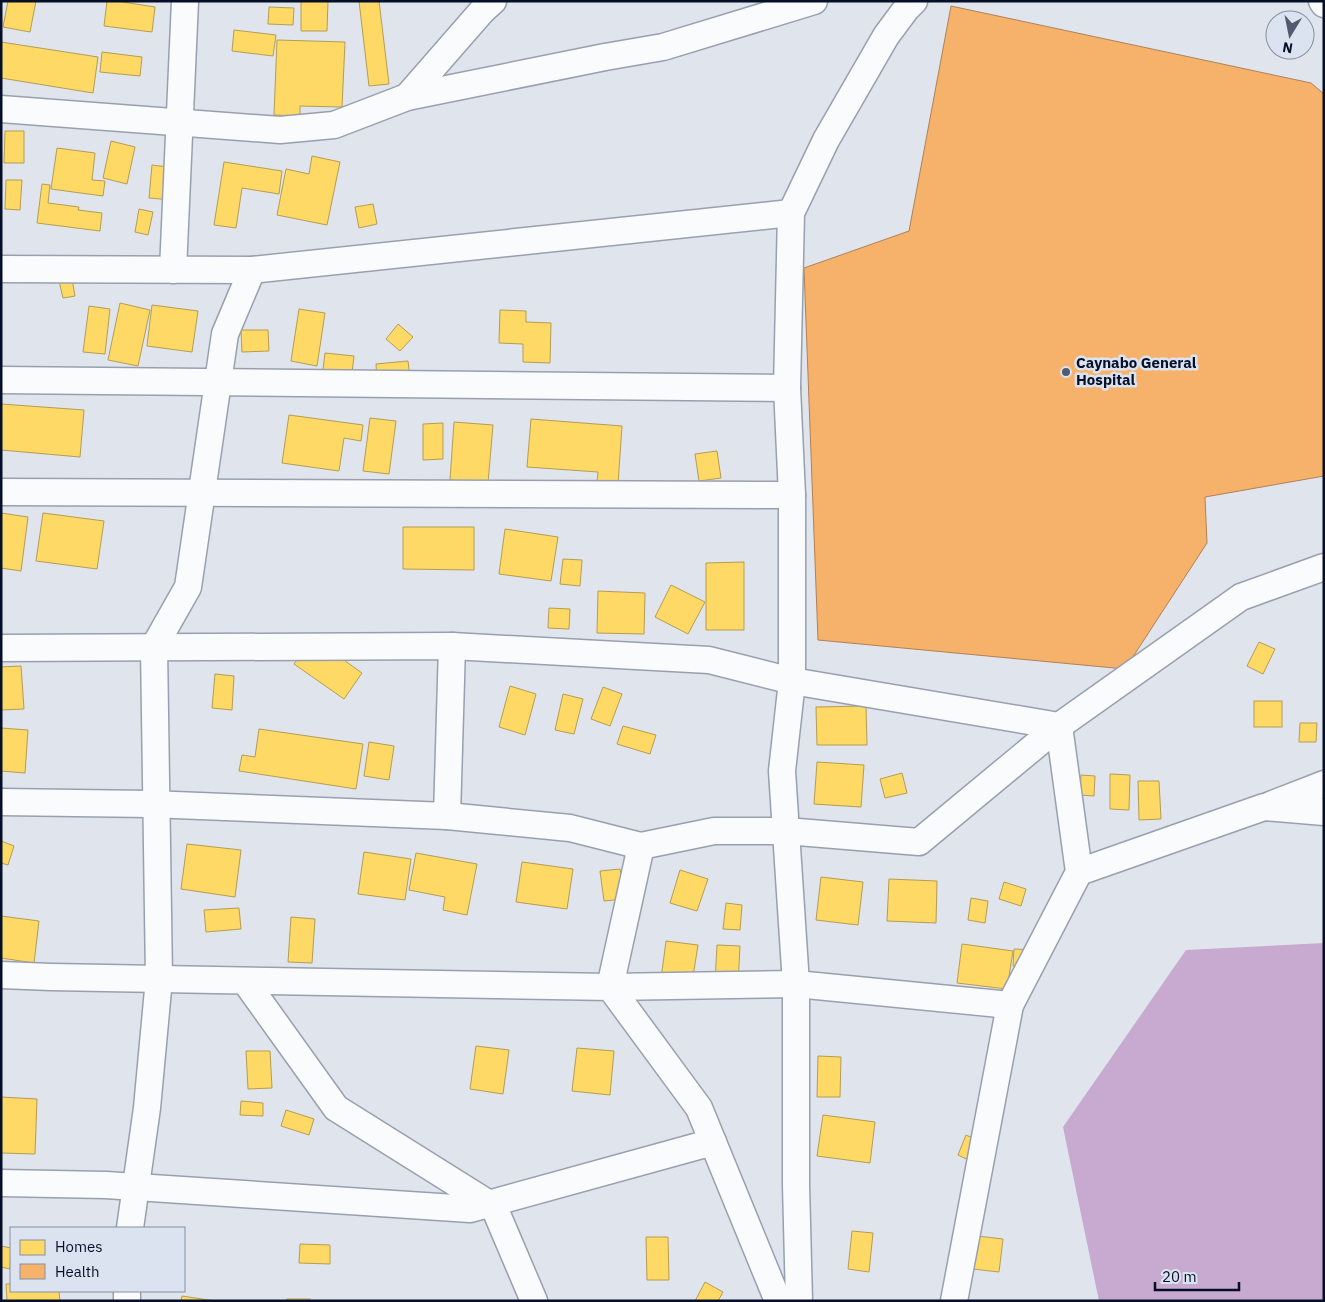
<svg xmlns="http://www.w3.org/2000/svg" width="1325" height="1302" font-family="'IBM Plex Sans',sans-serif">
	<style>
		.water { fill: #c8a9cf }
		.homes { fill: #ffd966; stroke: #b49d53 }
		.health { fill: #f6b26b; stroke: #ae8157 }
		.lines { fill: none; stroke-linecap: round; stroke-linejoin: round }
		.street-casing { stroke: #98a0af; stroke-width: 29 }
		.street { stroke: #fafbfc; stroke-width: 26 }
		.poi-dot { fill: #525a6d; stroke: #dbe3f1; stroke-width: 2 }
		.labels { text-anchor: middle; stroke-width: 5; stroke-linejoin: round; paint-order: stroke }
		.poi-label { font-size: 15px; font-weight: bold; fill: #051028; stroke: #dbe3f1; text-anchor: start }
	</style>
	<rect width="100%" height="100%" fill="#e0e4ec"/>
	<!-- water -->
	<path class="water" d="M1324 943V1301H1099L1063 1127 1186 950Z"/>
	<!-- homes -->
	<g class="homes">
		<path d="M8 1H36L30 32 3 27Z"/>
		<path d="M107 1H116L155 7 152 32 104 26Z"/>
		<path d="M301 1H328L327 31H301Z"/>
		<path d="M359 1H379L389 84 369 86Z"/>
		<path d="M269 7 294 8 293 25 268 24Z"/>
		<path d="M234 30 276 35 273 56 232 51Z"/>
		<path d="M277 40 345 42 342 107 300 106V116L274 115Z"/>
		<path d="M1 42 98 57 93 93 1 78Z"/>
		<path d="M102 52 142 57 140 76 100 72Z"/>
		<path d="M5 131H24V163H4Z"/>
		<path d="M111 141 135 147 127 184 103 178Z"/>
		<path d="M57 148 95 153 92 180 105 181 103 196 51 189Z"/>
		<path d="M312 156 340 162 327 225 277 215 286 169 309 174Z"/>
		<path d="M224 162 282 171 279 194 242 188 236 228 214 225Z"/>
		<path d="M152 165 176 168 172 200 149 198Z"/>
		<path d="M6 180H22L20 210 5 209Z"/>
		<path d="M42 184 50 185 48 203 79 207 78 210 102 213 100 231 37 223Z"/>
		<path d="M373 204 377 224 359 228 355 207Z"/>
		<path d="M139 209 153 212 148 235 135 232Z"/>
		<path d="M72 279 75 296 63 298 59 281Z"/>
		<path d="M120 303 150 310 138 366 108 360Z"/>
		<path d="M152 305 198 311 192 352 147 346Z"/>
		<path d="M89 306 110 309 105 354 83 352Z"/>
		<path d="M299 309 325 313 317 366 291 361Z"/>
		<path d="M500 310 526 311V322L551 323 550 363 523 362V344L499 343Z"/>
		<path d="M398 324 413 337 400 351 386 339Z"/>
		<path d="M241 330H268L269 351 242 352Z"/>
		<path d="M325 353 354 356 351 381 322 378Z"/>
		<path d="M408 361 410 378 377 382 376 364Z"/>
		<path d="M1 404 84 410 80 457 1 450Z"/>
		<path d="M289 415 363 425 361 441 344 438 339 471 282 463Z"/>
		<path d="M370 418 396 421 389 474 363 471Z"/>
		<path d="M531 419 622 426 618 484 597 482 598 472 527 467Z"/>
		<path d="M454 422 493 425 488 483 450 480Z"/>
		<path d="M443 423V459L423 460V424Z"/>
		<path d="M717 451 721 478 699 481 695 454Z"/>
		<path d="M1 513 28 517 21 571 1 568Z"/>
		<path d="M43 513 104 521 97 569 36 561Z"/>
		<path d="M403 527H474V570L403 569Z"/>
		<path d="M505 529 558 537 551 581 499 574Z"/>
		<path d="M563 559 582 560 580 586 560 584Z"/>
		<path d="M744 562V630H706V563Z"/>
		<path d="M671 585 705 602 688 634 655 617Z"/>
		<path d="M598 591 645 593 644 634 597 633Z"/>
		<path d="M549 608 570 609 569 629 548 628Z"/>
		<path d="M313 638 362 673 344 699 294 664Z"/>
		<path d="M1259 642 1275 649 1263 674 1247 666Z"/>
		<path d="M21 666 24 709 1 710V667Z"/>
		<path d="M215 674 234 676 232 710 212 708Z"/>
		<path d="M510 686 536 694 525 735 499 727Z"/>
		<path d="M603 687 622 694 610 726 591 719Z"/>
		<path d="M563 694 583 699 574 734 555 730Z"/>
		<rect x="1254" y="701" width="28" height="26"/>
		<path d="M866 706 867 745H817L816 707Z"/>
		<path d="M1300 723H1317L1316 742H1299Z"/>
		<path d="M623 726 656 735 650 754 617 744Z"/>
		<path d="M1 728 28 730 25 773 1 771Z"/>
		<path d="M259 729 363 744 356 789 239 771 242 755 255 757Z"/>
		<path d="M369 742 394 746 389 780 364 776Z"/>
		<path d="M817 762 864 765 861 807 814 804Z"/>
		<path d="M902 773 907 793 885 798 880 779Z"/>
		<path d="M1110 774 1130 775 1129 810 1110 809Z"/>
		<path d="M1081 775 1095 776 1094 796 1080 795Z"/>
		<path d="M1138 781H1159L1161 819 1139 820Z"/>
		<path d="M1 841 14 846 8 865 1 863Z"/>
		<path d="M187 844 241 850 235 897 181 889Z"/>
		<path d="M364 852 411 859 405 900 358 894Z"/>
		<path d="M416 853 477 864 467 915 443 910 445 897 409 890Z"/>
		<path d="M522 862 573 869 567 909 516 902Z"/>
		<path d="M620 869 625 899 604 901 600 871Z"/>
		<path d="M680 870 708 879 697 911 670 903Z"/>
		<path d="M821 877 863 882 858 925 816 920Z"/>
		<path d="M889 879 937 881 936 923 887 921Z"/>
		<path d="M1004 882 1026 889 1021 906 999 899Z"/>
		<path d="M971 898 988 901 985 923 968 920Z"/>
		<path d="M726 903 742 905 740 930 723 929Z"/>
		<path d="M239 908 241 929 206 932 204 910Z"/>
		<path d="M1 916 39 921 34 963 1 958Z"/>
		<path d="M291 917 315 919 312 963 288 962Z"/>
		<path d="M666 941 698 945 692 983 661 979Z"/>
		<path d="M962 944 1013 951 1007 989 957 983Z"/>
		<path d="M717 945 740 946 738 984 715 983Z"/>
		<path d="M1014 949 1032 950 1031 967 1013 966Z"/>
		<path d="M476 1046 509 1050 503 1094 470 1089Z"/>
		<path d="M577 1048 614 1051 610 1095 572 1091Z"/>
		<path d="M246 1051H270L272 1088 248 1089Z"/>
		<path d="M818 1056 841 1057 840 1097H817Z"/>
		<path d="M1 1097 37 1099 35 1154 1 1153Z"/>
		<path d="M241 1101 263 1103V1116L240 1115Z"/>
		<path d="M286 1110 314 1119 309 1135 281 1126Z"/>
		<path d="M823 1115 875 1122 870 1163 817 1156Z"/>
		<path d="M966 1135 983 1143 975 1163 958 1155Z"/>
		<path d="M852 1231 873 1233 869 1272 848 1269Z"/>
		<path d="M977 1236 1003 1239 999 1272 973 1269Z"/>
		<path d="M646 1237H668L669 1280H647Z"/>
		<path d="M300 1244 330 1245V1264L299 1263Z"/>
		<path d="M1 1246 11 1248 10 1269 1 1267Z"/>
		<path d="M705 1282 723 1292 718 1301H695Z"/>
		<path d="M6 1284H11V1291H59L60 1301H7Z"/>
		<path d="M182 1296 215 1301H181Z"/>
		<rect x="287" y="1299" width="23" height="2"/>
	</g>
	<!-- health -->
	<path class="health" d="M951 6 1311 83 1324 94V476L1205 497 1207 543 1125 669 818 640 804 268 909 231Z"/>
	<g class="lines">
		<defs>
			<g id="street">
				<path d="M1322 1 1324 4"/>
				<path d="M407 97 482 11 493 1"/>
				<path d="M1 109 280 130 334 125 407 97 605 57 663 47 814 1"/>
				<path d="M1 269 252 270 791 213"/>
				<path d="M173 270 185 1"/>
				<path d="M1 380 787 388"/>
				<path d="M1 492 792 495"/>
				<path d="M1 648 452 646 709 660 792 681 1059 726"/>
				<path d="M1 802 150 804 447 816 570 828 641 846 610 987 796 984 1010 1005"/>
				<path d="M1270 805 1324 784"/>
				<path d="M447 816 452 646"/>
				<path d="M641 846 714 831H786L919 842 1059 726 1241 597 1324 567"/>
				<path d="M1079 872 1264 807 1324 812"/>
				<path d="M1 975 51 977 610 987 699 1108 778 1301"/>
				<path d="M245 981 336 1108 494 1207 534 1301"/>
				<path d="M1 1183 106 1185 470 1209 713 1142"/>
				<path d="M130 1228 147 1108 159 979 154 647 188 587 225 334 252 270"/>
				<path d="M127 1301V1291"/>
				<path d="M799 1301 796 1185V984L782 771 792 681V495L787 388 791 213 826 140 886 36 906 9 914 1"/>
				<path d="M954 1301 1010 1005 1079 872 1059 726"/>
			</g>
		</defs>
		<!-- street casing -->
		<use href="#street" class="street-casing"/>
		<!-- street -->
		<use href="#street" class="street"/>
	</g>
	<!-- markers -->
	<circle class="poi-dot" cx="1066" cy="372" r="5"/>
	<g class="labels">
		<!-- poi labels -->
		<g class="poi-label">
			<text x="1076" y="368">Caynabo General<tspan x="1076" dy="17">Hospital</tspan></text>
		</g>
	</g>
	<!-- border -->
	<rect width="1325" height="1302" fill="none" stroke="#051028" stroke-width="5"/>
	<!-- legend -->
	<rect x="10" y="1227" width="175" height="65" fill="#dbe3f1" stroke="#858fa1"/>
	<rect x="20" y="1240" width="25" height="15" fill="#ffd966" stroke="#858fa1"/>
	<text x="55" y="1252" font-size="15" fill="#051028">Homes</text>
	<rect x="20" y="1264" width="25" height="15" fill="#f6b26b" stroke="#858fa1"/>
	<text x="55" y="1277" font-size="15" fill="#051028">Health</text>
	<!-- north arrow -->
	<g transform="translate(1290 35) rotate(190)"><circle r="24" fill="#dbe3f1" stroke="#858fa1"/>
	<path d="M0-4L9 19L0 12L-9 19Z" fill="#525a6d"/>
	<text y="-8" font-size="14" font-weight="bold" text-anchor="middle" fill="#051028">N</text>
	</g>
	<!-- scale -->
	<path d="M1155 1282v8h84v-8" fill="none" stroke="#051028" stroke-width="2.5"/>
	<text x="1162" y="1282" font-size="15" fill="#051028" stroke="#dbe3f1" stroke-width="4" paint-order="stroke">20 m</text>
</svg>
